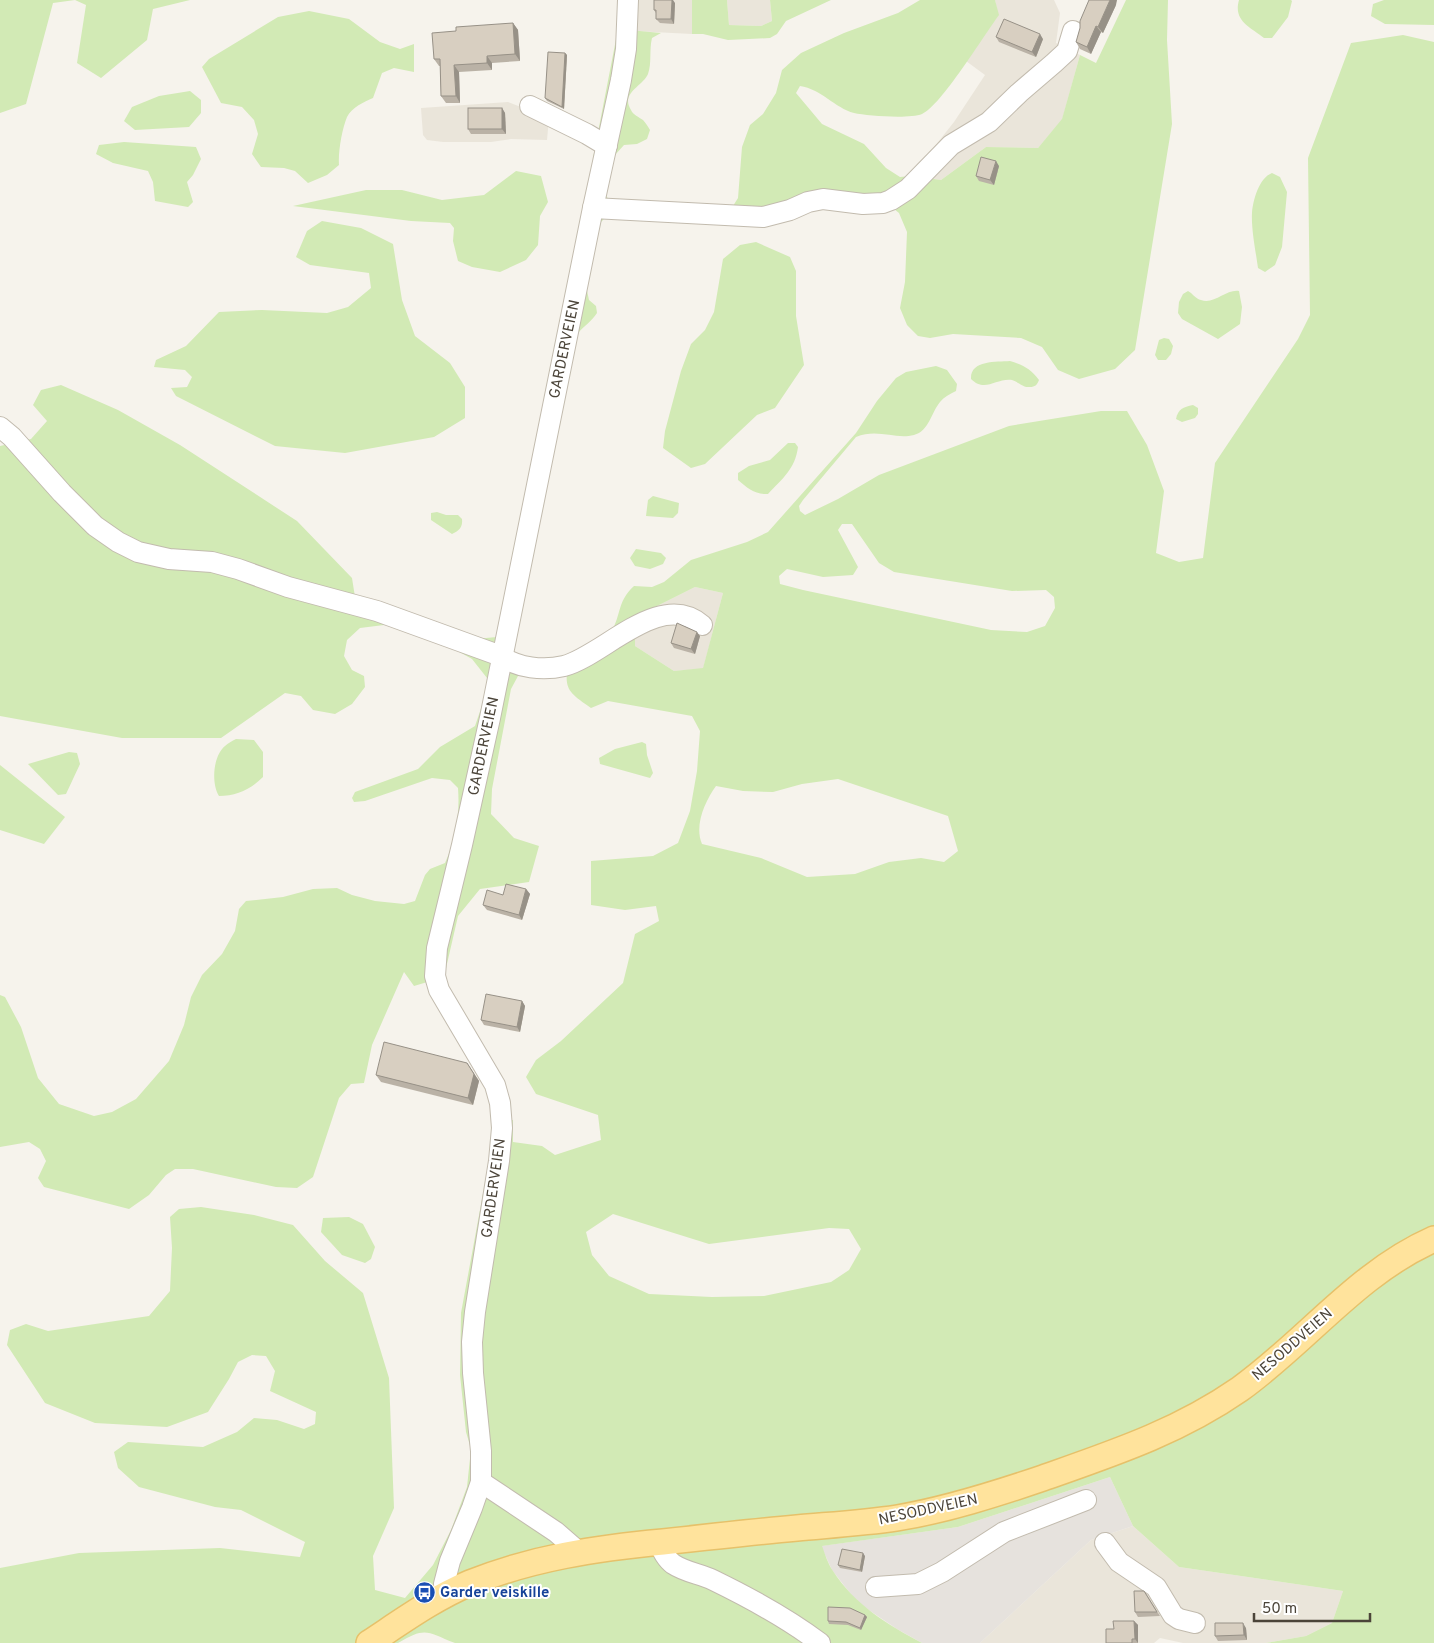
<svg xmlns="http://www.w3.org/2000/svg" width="1434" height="1643" font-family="Overpass,sans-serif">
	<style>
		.residential { fill: #eae5da }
		.industrial { fill: #e6e2dd }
		.green { fill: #d2eab5; fill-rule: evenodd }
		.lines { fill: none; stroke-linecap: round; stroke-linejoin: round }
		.minor-casing { stroke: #c2bbae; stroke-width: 22 }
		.major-casing { stroke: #e6c16a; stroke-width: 28 }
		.minor { stroke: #fff; stroke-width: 20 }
		.major { stroke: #ffe39c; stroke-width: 25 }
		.wall { fill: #bab2a6 }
		.shaded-wall { fill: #979187 }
		.building { fill: #d8cfc1; stroke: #979187 }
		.labels { text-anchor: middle; stroke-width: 4; stroke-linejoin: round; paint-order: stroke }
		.street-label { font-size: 15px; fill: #4b4439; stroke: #fff }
		.transit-label { font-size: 15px; font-weight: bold; fill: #164399; stroke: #fff; text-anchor: start }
	</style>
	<rect width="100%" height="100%" fill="#f6f3ec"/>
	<!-- residential -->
	<g class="residential">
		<path d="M636 0H692V34L634 31Z"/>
		<path d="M727 0H770L772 21 761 26 729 25Z"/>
		<path d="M995 0H1054L1060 13 1056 43 1080 55 1062 120 1038 148 986 147 941 180 911 176 954 122 985 75 966 61 998 15Z"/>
		<path d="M508 102 549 118 547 140 511 139 491 142H443L427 140 423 135 421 108Z"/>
		<path d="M695 587 723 593 703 669 674 671 635 646V617Z"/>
		<path d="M1133 1526 1179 1567 1343 1591 1332 1623 1306 1636 1266 1643H1183L1160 1638 1154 1643H980L1091 1540Z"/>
	</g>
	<!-- industrial -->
	<path class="industrial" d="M1110 1477 1133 1526 1091 1540 980 1643H922L897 1629 857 1602 832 1570 821 1546 958 1527Z"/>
	<!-- green -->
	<g class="green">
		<path d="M0 0H190L153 9 147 40 101 78 77 63 86 5 75 0 53 3 26 104 0 113Z"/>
		<path d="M692 0H727L729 25 761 26 772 21 770 0H831L786 21 777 34 770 38 728 40 703 34H692Z"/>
		<path d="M920 0H995L999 15C984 35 941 106 922 114 910 119 867 116 854 113 835 108 821 89 800 86L796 93 822 124 864 144 886 168 900 177 911 176 941 180 986 147 1038 148 1062 119 1080 55 1096 63 1126 0H1168L1167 40 1172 124 1135 350 1115 369 1079 379 1058 370 1042 347 1021 338 953 334 930 338 918 336 907 325 900 308 905 282 907 232 899 213 894 209H829L606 217 598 225 586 286 589 300 596 306 597 313C592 321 584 326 578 333L512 656 530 672 518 676 511 689 492 789 491 814 514 838 539 846 529 882 480 889 458 916 444 977 414 986 404 972 372 1045 364 1083 351 1084 339 1098 313 1177 297 1188 276 1187 193 1169H175L166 1175 149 1195 129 1209 44 1187 38 1178 46 1161 40 1149 29 1142 0 1147V995L5 997 21 1027 38 1078 59 1104 94 1116 112 1112 136 1099 169 1061 184 1025 191 997 202 975 222 954 235 931 239 909 246 901 283 897 313 889 337 888 352 895 375 901 404 904 415 901 425 875 430 869 445 863C456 839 460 814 458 788L450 780 432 778 365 801 354 802 352 798 355 792 418 769 440 747 475 726 486 694 487 678 472 659 438 640 404 627 384 625 360 628 347 640 344 656 352 670 364 676 365 687 352 704 335 714 313 710 301 696 285 693 221 738H122L0 716V446L31 439 47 421 33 405 41 390 61 385 118 410 180 445 297 521 352 578 355 597 475 639 497 637 503 615 513 551 527 496 537 434 593 175V158L618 29 661 33 652 38C649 50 652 63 648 74 643 86 620 93 631 110 633 115 639 117 643 120 646 123 648 127 650 130L647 139 637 144 624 145 615 155 605 194 611 203 733 206 738 198 742 147 750 125 763 114 776 93 782 70 801 53 844 33 898 13Z"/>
		<path d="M1239 0H1291L1292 1 1288 17 1272 38H1264C1250 27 1233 21 1239 0Z"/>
		<path d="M1384 0H1434V25L1385 24 1371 16 1373 4Z"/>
		<path d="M309 11 349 19 380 42 400 49 414 44V72L394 68 382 73 373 98C364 102 352 107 347 117 342 129 338 152 339 165L327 175 308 183 295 171 284 168 261 167 252 154 258 134 254 120 242 107 221 103 202 67 209 59 278 17Z"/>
		<path d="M1403 35 1434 42V1643H1266L1306 1636 1332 1623 1343 1591 1179 1567 1133 1526 1110 1477 958 1527 822 1546C825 1554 828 1564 833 1571 854 1604 888 1625 922 1643H455C427 1632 426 1626 398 1643H0V1568L79 1553 220 1548 300 1557 305 1542 241 1510 215 1507 139 1487 118 1468 114 1452 128 1442 203 1447 237 1432 254 1418 277 1420 304 1429 315 1424 316 1412 270 1391 275 1371 266 1356 252 1355 238 1362 229 1379 208 1412 167 1427 95 1423 45 1403 7 1345 10 1330 26 1324 48 1331 149 1316 170 1291 172 1248 170 1217 179 1209 201 1207 254 1215 293 1225 325 1261 363 1293 389 1378 394 1508 373 1556 375 1590 405 1598 433 1565 451 1530 467 1487 471 1449 466 1432 460 1375 461 1313 494 1134 491 1121 513 1120V1142L542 1146 555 1155 601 1140 598 1115 536 1094 526 1077 536 1060 561 1041 623 983 635 934 659 921 656 906 625 910 591 905V861L653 856 678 843 690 811 697 771 700 731 692 716 608 701 591 708C568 692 563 689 569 661 580 654 602 644 609 635 622 617 616 602 634 586L652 587 664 582 691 560 747 542 768 532 856 433 877 401 896 378 906 372 936 366 947 370 957 384 956 391C950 394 944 397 940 402 931 413 929 431 914 435 895 440 878 428 856 437L803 500 799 506 800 511 805 515 838 499 879 475 1009 426 1101 411H1127L1147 445 1164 491 1156 553 1179 562 1203 558 1215 463 1298 339 1310 315 1308 158 1351 43ZM842 524H852L879 563 894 572 1012 591 1046 590 1054 597 1055 608 1045 626 1027 632 991 630 803 590 780 584 779 576 787 569 823 577 853 575 858 567 838 530ZM695 587 723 593 703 668 674 671 635 646V617ZM838 779 948 816 958 851 944 862 921 858 889 862 855 874 807 877 761 858 702 844C694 826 705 801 716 786L743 791 773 792 802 784ZM613 1214 709 1244 829 1228 849 1229 861 1249 849 1270 831 1282 764 1296 712 1297 649 1294 609 1276 592 1255 586 1232Z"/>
		<path d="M190 91 201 100V113L189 127 135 130 124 121 132 107 159 96Z"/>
		<path d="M124 142 196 147 201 159 193 175 187 182 193 202 188 207 155 201 153 182 148 171 113 163 96 154 99 145Z"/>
		<path d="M516 171 541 176 548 202 540 216 538 245 526 260 500 272 472 267 458 261 453 241 454 228 450 223 411 221 293 206 366 190H402L442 200 484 195Z"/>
		<path d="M1272 173 1280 177 1287 192 1282 247 1275 265 1265 272 1258 268C1256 253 1251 228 1252 213 1253 200 1259 178 1272 173Z"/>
		<path d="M322 221 361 228 393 244 402 300 415 336 450 363 465 387V418L434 437 345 453 275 446 176 396 171 388 187 387 192 377 185 370 154 367 156 360 186 346 219 312 262 310 327 313 348 307 371 288 369 273 310 265 296 257 307 231Z"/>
		<path d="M756 242 790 257 796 271V316L804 365 775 408 757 415 705 464 691 468 663 448 665 431 681 371 691 344 705 330 714 312 723 259 740 245Z"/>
		<path d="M1188 291C1192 293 1196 299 1201 300 1214 305 1226 289 1239 291L1242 307 1240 324 1218 339 1182 319 1178 313 1179 302 1183 294Z"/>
		<path d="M1164 338 1169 339 1173 346 1171 354 1166 360H1158L1155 355 1159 340Z"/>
		<path d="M1010 361C1023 365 1031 369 1039 380 1037 385 1035 387 1030 387 1023 388 1019 382 1012 380 996 378 985 393 971 379 970 360 996 362 1010 361Z"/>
		<path d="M1193 405 1198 408V414L1195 418 1182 422 1176 419C1178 409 1183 407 1193 405Z"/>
		<path d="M788 443H795L798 447C795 469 783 478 768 494 756 495 747 488 738 480V473L749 466 770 460Z"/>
		<path d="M653 496 679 503 678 513 673 518 646 516 648 500Z"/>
		<path d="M437 512 446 515H458L462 519C463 527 459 531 452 534L431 520V513Z"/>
		<path d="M636 549 661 553 666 558 663 564 650 569 635 566 630 558Z"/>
		<path d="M236 739 254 740 263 752V777C251 789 236 796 219 796 211 783 213 756 225 746 228 743 232 741 236 739Z"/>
		<path d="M642 742 646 744 647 755 653 773 650 778 600 764 599 758 615 749Z"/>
		<path d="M69 752 77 753 80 764 66 794 58 795 28 764Z"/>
		<path d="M0 765 65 817 44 844 0 830Z"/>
		<path d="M349 1217 363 1224 375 1247 371 1259 365 1263 342 1255 321 1232 323 1218Z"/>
	</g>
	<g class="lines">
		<defs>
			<g id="minor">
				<path d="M530 106 587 134 607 146"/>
				<path d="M593 208 763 217 790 210 808 202 823 199 863 204 883 203 891 200 908 189 951 145 989 122 1019 93 1054 63 1067 51 1073 31"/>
				<path d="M0 427 12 437 62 493 95 526 118 542 138 552 169 559 212 562 238 569 288 587 377 611 501 656C518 668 543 671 564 666 603 656 660 589 702 625"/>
				<path d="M481 1482 556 1532 579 1552"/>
				<path d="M658 1542C662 1550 666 1559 673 1564 685 1572 700 1574 713 1580 750 1598 787 1618 820 1643"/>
				<path d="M1105 1543 1119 1562 1156 1587 1173 1615 1179 1619 1195 1623"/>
				<path d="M876 1587 918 1584 942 1572 1004 1532 1086 1500"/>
				<path d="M445 1595 444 1584 450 1561 472 1508 481 1482V1451L473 1373 472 1342 475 1312 499 1161 502 1128 500 1103 495 1085 439 990 435 976 437 948 462 845 490 718 593 208 621 80 626 49 628 0"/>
			</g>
			<path id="major" d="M369 1643C401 1622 434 1598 470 1583 532 1558 597 1548 663 1542 708 1537 753 1532 797 1528 830 1525 864 1523 897 1518 946 1510 996 1494 1043 1478 1114 1453 1178 1432 1240 1389 1307 1341 1357 1273 1434 1239"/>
		</defs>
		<!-- minor casing -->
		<use href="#minor" class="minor-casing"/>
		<!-- major casing -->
		<use href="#major" class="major-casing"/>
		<!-- minor -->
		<use href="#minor" class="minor"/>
		<!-- major -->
		<use href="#major" class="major"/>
	</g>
	<!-- wall -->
	<g class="wall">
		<path d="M675 3 674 24 660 23 656 19V13L654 10Z"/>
		<path d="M1116 5 1103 33 1101 32 1091 54 1080 49 1076 42Z"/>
		<path d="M513 23 518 30 520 61 492 63V70L459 72 460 103H446L441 96 440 66H439L434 59Z"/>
		<path d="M996 37 1043 39 1036 57 999 42Z"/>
		<path d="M565 53 567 55 564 109 547 101 545 98Z"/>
		<path d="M502 108 505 113 506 134H471L468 129Z"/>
		<path d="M999 166 994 185 979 181 976 176Z"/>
		<path d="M700 636 695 654 674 648 671 643Z"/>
		<path d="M526 889 530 894 522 920 487 910 483 905 503 895Z"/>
		<path d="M522 1001 525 1006 520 1032 484 1025 481 1020Z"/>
		<path d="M467 1063 479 1081 473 1105 381 1082 376 1075Z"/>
		<path d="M865 1556 862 1572 840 1568 838 1565Z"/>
		<path d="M1144 1591 1147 1595 1160 1616 1138 1617 1135 1612Z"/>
		<path d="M865 1615 867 1617 861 1630 848 1625 829 1624 828 1621Z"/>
		<path d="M1134 1621 1138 1625V1643H1106Z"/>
		<path d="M1246 1628 1247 1640 1218 1641 1215 1636Z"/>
	</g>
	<!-- shaded-wall -->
	<g class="shaded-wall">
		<path d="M672 0H673L675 3 674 24 671 19Z"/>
		<path d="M1110 0H1117L1116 5 1103 33 1098 27Z"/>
		<path d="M513 23 518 30 520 61 515 54Z"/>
		<path d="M1096 26 1101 32 1091 54 1087 47Z"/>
		<path d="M1040 34 1043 39 1036 57 1032 52Z"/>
		<path d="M565 53 567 55 564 109 562 107Z"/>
		<path d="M487 56 492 63V70L487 63Z"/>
		<path d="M454 65 459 72 460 103 456 96Z"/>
		<path d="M502 108 505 113 506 134 502 129Z"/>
		<path d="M996 161 999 166 994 185 990 180Z"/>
		<path d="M697 632 700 636 695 654 691 649Z"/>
		<path d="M526 889 530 894 522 920 519 915Z"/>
		<path d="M522 1001 525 1006 520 1032 517 1027Z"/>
		<path d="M467 1063 479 1081 473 1105 468 1098Z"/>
		<path d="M863 1553 865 1556 862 1572 860 1570Z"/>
		<path d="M865 1615 867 1617 861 1630 860 1628Z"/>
		<path d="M1134 1621 1138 1625V1643L1135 1639Z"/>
		<path d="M1243 1623 1246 1628 1247 1640 1244 1635Z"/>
	</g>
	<!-- building -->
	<g class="building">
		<path d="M654 0H672L671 19H656V10H654Z"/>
		<path d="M1089 0H1110L1098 27 1096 26 1087 47 1076 42 1080 28V21Z"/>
		<path d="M1004 19 1040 34 1032 52 996 37Z"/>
		<path d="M513 23 515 54 487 56V63L454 65 456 96H441L440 59H434L432 33 456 31V27Z"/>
		<path d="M548 52 565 53 562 107 545 98Z"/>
		<rect x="468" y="108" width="34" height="21"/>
		<path d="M981 157 996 161 990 180 976 176Z"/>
		<path d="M677 623 697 632 691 649 671 643Z"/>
		<path d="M506 884 526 889 519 915 483 905 487 890 503 895Z"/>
		<path d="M486 994 522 1001 517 1027 481 1020Z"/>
		<path d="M384 1042 467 1063 474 1074 468 1098 376 1075Z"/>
		<path d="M842 1549 863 1553 860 1570 838 1565Z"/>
		<path d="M1134 1591H1144L1157 1612H1135Z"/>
		<path d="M828 1607 850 1608 865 1615 860 1628 846 1622 828 1621Z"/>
		<path d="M1113 1621H1134L1135 1639H1132V1643H1106V1629H1114Z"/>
		<path d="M1215 1623H1243L1244 1635 1215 1636Z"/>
	</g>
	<!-- icons -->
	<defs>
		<symbol id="bus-disc" viewBox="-11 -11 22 22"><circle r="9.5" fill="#1a4fb4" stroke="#fff"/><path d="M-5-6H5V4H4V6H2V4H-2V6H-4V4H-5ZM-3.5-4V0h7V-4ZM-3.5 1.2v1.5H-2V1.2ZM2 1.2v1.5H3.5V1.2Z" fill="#fff"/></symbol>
	</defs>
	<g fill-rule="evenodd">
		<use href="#bus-disc" x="412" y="1580" width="25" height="25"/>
	</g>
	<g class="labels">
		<!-- street labels -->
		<g class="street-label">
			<text transform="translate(564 349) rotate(-78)" y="5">GARDERVEIEN</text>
			<text transform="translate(483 746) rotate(-78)" y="5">GARDERVEIEN</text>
			<text transform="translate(493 1188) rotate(-82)" y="5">GARDERVEIEN</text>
			<text transform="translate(1292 1344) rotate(-41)" y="5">NESODDVEIEN</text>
			<text transform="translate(928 1509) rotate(-12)" y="5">NESODDVEIEN</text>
		</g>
		<!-- transit labels -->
		<g class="transit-label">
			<text x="440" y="1597">Garder veiskille</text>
		</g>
	</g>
	<!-- scale -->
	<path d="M1254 1613v8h116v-8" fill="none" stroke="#4b4439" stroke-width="2.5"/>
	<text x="1262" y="1613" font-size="15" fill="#4b4439" stroke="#ffffff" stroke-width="4" paint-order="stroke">50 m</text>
</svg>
